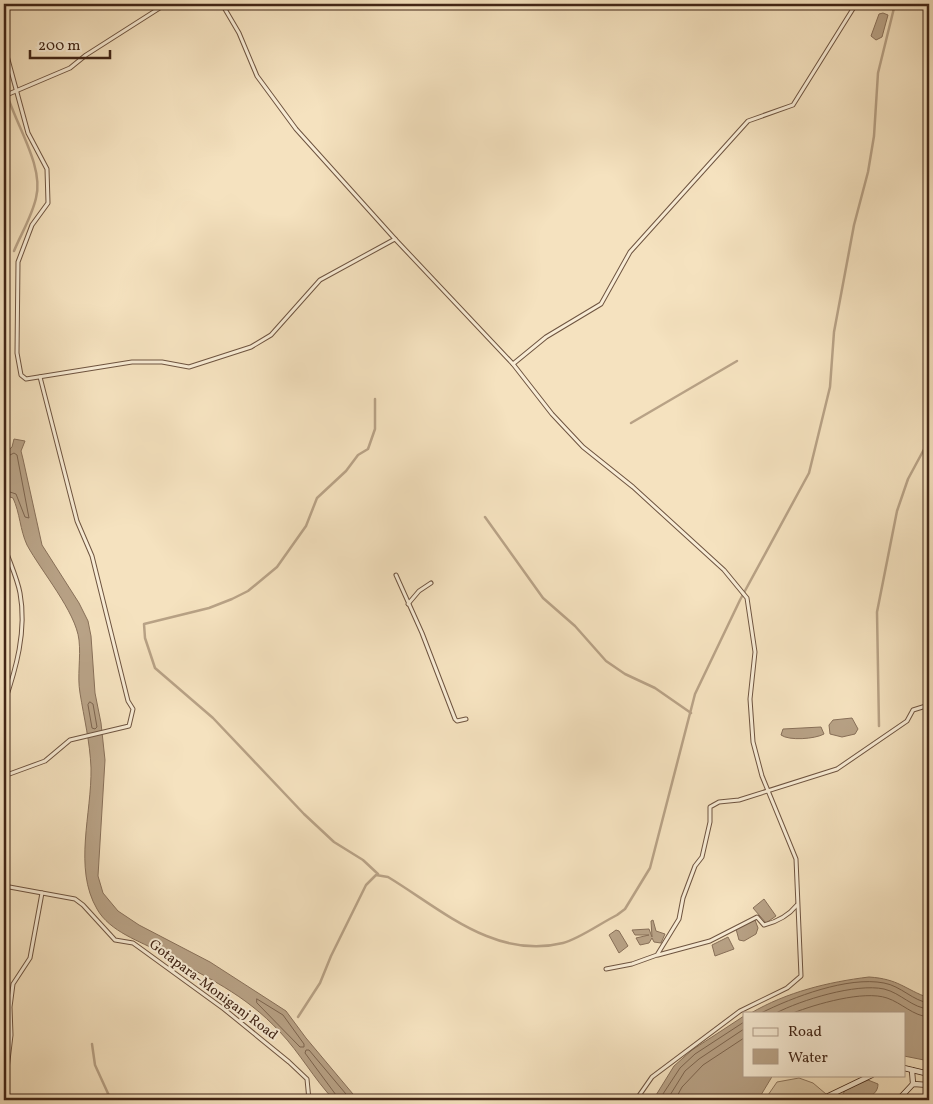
<svg xmlns="http://www.w3.org/2000/svg" width="933" height="1104" font-family="Vollkorn,serif">
	<style>
		.green { fill: #d6c2a2; stroke: #8c745c }
		.water { fill: #b8a286; stroke: #887059 }
		.lines { fill: none; stroke-linecap: round; stroke-linejoin: round }
		.shore { stroke: #7c644e; stroke-width: 1 }
		.canal { stroke: #b8a286; stroke-width: 2.5 }
		.street-casing { stroke: #6e5440; stroke-width: 5 }
		.secondary-casing { stroke: #412516; stroke-width: 6 }
		.street { stroke: #f8ecd5; stroke-width: 3 }
		.secondary { stroke: #f8ecd5; stroke-width: 4.5 }
		.labels { text-anchor: middle; stroke-width: 4; stroke-linejoin: round; paint-order: stroke }
		.street-label { font-size: 14px; fill: #412516; stroke: #f8ecd5 }
	</style>
	<rect width="100%" height="100%" fill="#f5e2bf"/>
	<filter id="stains"><feTurbulence type="fractalNoise" baseFrequency=".004" numOctaves="4"/><feColorMatrix values="0 0 0 0 .2 0 0 0 0 .09 0 0 0 0 .02 0 0 0 .5 -.17"/></filter>
	<radialGradient id="worn" r=".72"><stop offset=".6" stop-color="#630" stop-opacity="0"/><stop offset="1" stop-color="#630" stop-opacity=".3"/></radialGradient>
	<!-- green -->
	<path class="green" d="M799 1078 813 1083 826 1094 814 1100H768L766 1098 777 1082Z"/>
	<!-- water -->
	<g class="water">
		<path d="M883 13 888 15 882 37 876 40 871 36 879 14Z"/>
		<path d="M14 439 25 441 21 451 23 459 42 545 79 603 88 621 91 636 95 693 101 723 105 760 98 876 103 893 118 911 139 925 210 962 286 1011 306 1038 358 1100H334C314 1079 300 1053 280 1032 245 994 206 977 162 953 140 941 110 932 97 909 73 868 92 813 91 768 90 742 84 718 80 693 77 676 81 658 79 640 76 612 41 571 27 545 20 530 20 513 13 498L4 495V454L12 447Z"/>
		<path d="M852 718 858 729 855 734 842 737 830 734 829 725 833 720Z"/>
		<path d="M821 727 824 734C815 739 789 741 781 735L783 729Z"/>
		<path d="M764 899 776 916 766 923 753 908Z"/>
		<path d="M653 920 656 931 665 934 661 943 654 942 652 938 649 943 640 945 636 938 649 935H635L632 930 649 929 652 937 651 921Z"/>
		<path d="M755 920 758 928 756 934 744 941 739 940 736 929Z"/>
		<path d="M616 930 619 931 628 946 619 953 609 935Z"/>
		<path d="M728 937 734 949 715 956 712 945Z"/>
		<path d="M869 977C899 979 904 989 929 998V1061L904 1056V1013H751C787 992 828 982 869 977Z"/>
		<path d="M744 1016V1075H773L758 1100H653L674 1066 692 1050Z"/>
		<path d="M868 1080 878 1084C878 1099 858 1100 846 1100L843 1094 845 1090Z"/>
	</g>
	<g class="lines">
		<!-- shore -->
		<g class="shore">
			<path d="M4 458 14 453 17 455 29 518 25 517 16 494 4 490"/>
			<path d="M90 702 93 704 97 727 95 729 92 728 88 705Z"/>
			<path d="M257 999 283 1015 304 1044V1047H300L257 1003Z"/>
			<path d="M761 1013C793 997 848 976 884 983 901 986 913 1001 929 1003"/>
			<path d="M776 1013C801 1000 856 983 884 989 901 993 912 1008 929 1009"/>
			<path d="M793 1013C816 1004 864 990 887 998 902 1003 913 1016 929 1017"/>
			<path d="M337 1100 336 1095 305 1053 306 1050H309L351 1100"/>
			<path d="M659 1100 680 1068 695 1054 744 1022"/>
			<path d="M667 1100 685 1071 699 1059 744 1029"/>
			<path d="M675 1100 682 1087 703 1065 744 1038"/>
		</g>
		<!-- canal -->
		<g class="canal">
			<path d="M4 84C11 118 45 164 36 198 32 216 21 234 14 251"/>
			<path d="M375 399V429L368 449 358 455 346 471 317 498 306 526 277 567 248 591 232 599 209 608 144 624 145 638 155 668 213 718 304 814 334 842 363 860 378 874"/>
			<path d="M631 423 737 361"/>
			<path d="M485 517 543 598 575 626 606 661 625 674 655 688 691 713"/>
			<path d="M4 681 8 684"/>
			<path d="M879 726 877 612 897 511 908 479 929 440"/>
			<path d="M298 1017 320 983 331 956 366 885 376 875 388 877C441 909 495 960 563 943 579 939 601 923 617 915L625 909 650 868 695 694 740 600 809 473 830 387 834 332 854 225 868 172 874 136 878 73 895 4"/>
			<path d="M92 1044 95 1065 111 1100"/>
		</g>
		<defs>
			<g id="street">
				<path d="M222 4 239 33 257 76 296 129 395 239"/>
				<path d="M4 45 28 133 47 169 48 203 32 225 18 262 17 353 21 375 26 379 132 362H162L189 367 251 347 271 335 320 280 395 239 513 364 552 414 583 447 633 487 724 570 747 598 755 652 750 699 753 742 762 776 796 859 801 976 787 988 740 1011 652 1077 636 1100"/>
				<path d="M4 96 70 68 86 55 166 4"/>
				<path d="M513 364 546 337 601 304 630 252 748 121 793 105 856 4"/>
				<path d="M4 545C9 561 17 577 20 593 27 631 16 669 4 704"/>
				<path d="M396 575 422 633 455 719 457 721 466 719"/>
				<path d="M408 604 419 591 431 583"/>
				<path d="M4 776 45 761 70 740 129 726 133 709 128 701 92 556 77 521 40 377"/>
				<path d="M4 886 75 899 83 905 115 940 133 943 140 948 224 1009 289 1062 307 1079 309 1100"/>
				<path d="M658 955 710 941 757 917 764 925C776 922 789 915 797 905"/>
				<path d="M606 969 632 964 657 955 679 919 683 898 695 866 702 857 710 822V807L719 802 739 800 837 769 907 721 913 710 929 705"/>
				<path d="M4 1095 11 1035 10 1007 13 984 30 958 42 893"/>
			</g>
			<g id="secondary">
				<path d="M904 1068 929 1074"/>
				<path d="M912 1070 913 1084"/>
				<path d="M820 1100 872 1075"/>
				<path d="M898 1100 913 1084 929 1085"/>
			</g>
		</defs>
		<!-- street casing -->
		<use href="#street" class="street-casing"/>
		<!-- secondary casing -->
		<use href="#secondary" class="secondary-casing"/>
		<!-- street -->
		<use href="#street" class="street"/>
		<!-- secondary -->
		<use href="#secondary" class="secondary"/>
	</g>
	<g class="labels">
		<!-- street labels -->
		<g class="street-label">
			<text transform="translate(214 989) rotate(37)" y="5">Gotapara-Moniganj Road</text>
		</g>
	</g>
	<!-- margin -->
	<rect width="933" height="1104" fill="none" stroke="#f5e2bf" stroke-width="20"/>
	<rect x="5" y="5" width="923" height="1094" fill="none" stroke="#412516" stroke-width="2.5"/>
	<rect x="10" y="10" width="913" height="1084" fill="none" stroke="#412516"/>
	<!-- legend -->
	<rect x="743" y="1012" width="162" height="65" fill="#f8ecd5" stroke="#af9c89"/>
	<rect x="753" y="1028" width="25" height="8" fill="#f8ecd5" stroke="#af9c89"/>
	<text x="788" y="1036" font-size="15" fill="#412516">Road</text>
	<rect x="753" y="1049" width="25" height="15" fill="#b8a286" stroke="#af9c89"/>
	<text x="788" y="1062" font-size="15" fill="#412516">Water</text>
	<!-- scale -->
	<path d="M30 50v8h80v-8" fill="none" stroke="#412516" stroke-width="2.5"/>
	<text x="38" y="50" font-size="15" fill="#412516" stroke="#f8ecd5" stroke-width="4" paint-order="stroke">200 m</text>
	<rect width="100%" height="100%" filter="url(#stains)"/>
	<rect width="100%" height="100%" fill="url(#worn)"/>
</svg>
